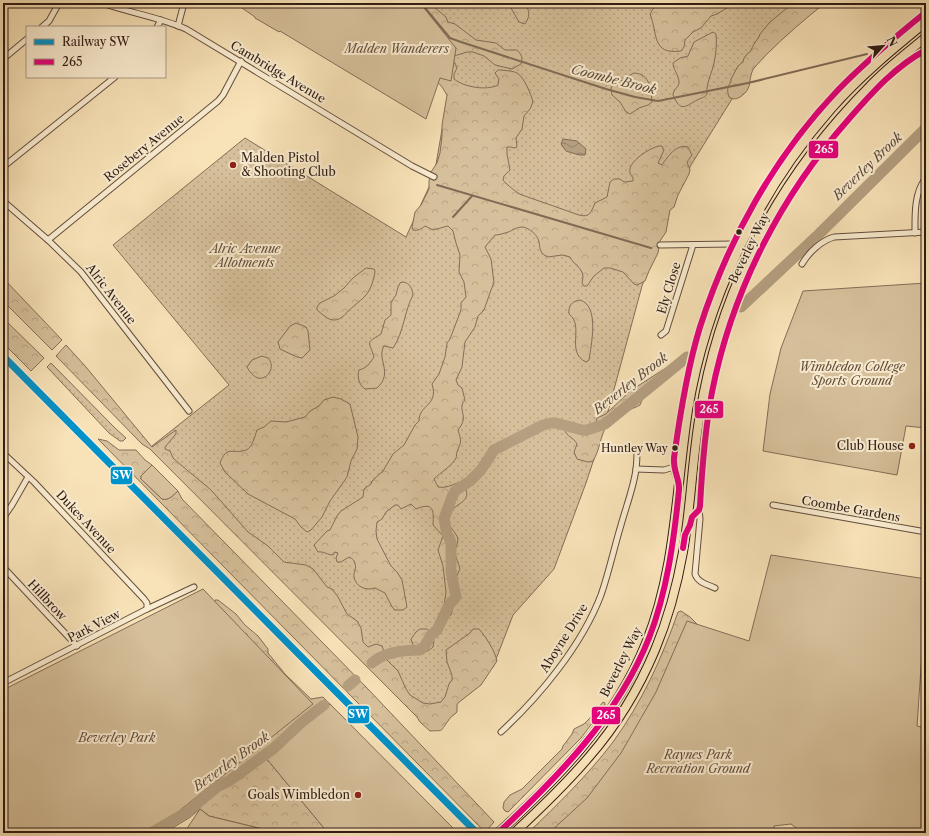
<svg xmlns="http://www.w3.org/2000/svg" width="929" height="836" font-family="'Libre Caslon Text',serif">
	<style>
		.grass { fill: url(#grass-dots); stroke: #836e58 }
		.forest { fill: url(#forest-crowns); stroke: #836e58 }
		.park { fill: #d6c09b; stroke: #836e58 }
		.water { fill: url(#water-waves); stroke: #7f6b55 }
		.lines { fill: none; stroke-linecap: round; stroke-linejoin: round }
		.stream { stroke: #7f6b55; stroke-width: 2 }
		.river { stroke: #b49f80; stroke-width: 11 }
		.minor-casing { stroke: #624e3d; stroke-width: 7 }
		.trunk-casing { stroke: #301c14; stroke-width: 10 }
		.minor { stroke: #faecd0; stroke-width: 5 }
		.trunk { stroke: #f8e2b7; stroke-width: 8 }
		.bus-1-casing { stroke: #faecd0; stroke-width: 9 }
		.bus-1 { stroke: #e5007d; stroke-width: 6 }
		.rail-1-casing { stroke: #faecd0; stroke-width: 10 }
		.rail-1 { stroke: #0092cb; stroke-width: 7 }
		.poi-dot { fill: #8f2418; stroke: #faecd0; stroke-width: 1.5 }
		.bus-dot { fill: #301c14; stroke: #faecd0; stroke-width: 1.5 }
		.labels { text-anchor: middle; stroke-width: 4; stroke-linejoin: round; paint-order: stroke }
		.bus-label { font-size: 11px; fill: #301c14; stroke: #faecd0; text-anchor: end }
		.park-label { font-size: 12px; font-style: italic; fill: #624d3c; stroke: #faecd0 }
		.street-label { font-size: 12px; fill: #301c14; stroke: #faecd0 }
		.poi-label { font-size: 12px; fill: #301c14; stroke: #faecd0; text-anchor: end }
		.water-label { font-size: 13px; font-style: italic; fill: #5e4a3a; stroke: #faecd0 }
		.line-badge { stroke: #faecd0; stroke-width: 1.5 }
		.badge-label { font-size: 11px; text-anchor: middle; font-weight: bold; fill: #fff }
	</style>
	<defs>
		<pattern id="grass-dots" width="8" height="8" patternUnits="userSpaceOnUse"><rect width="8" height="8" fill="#d6c09b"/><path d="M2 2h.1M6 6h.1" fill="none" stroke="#b8a485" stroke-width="1.8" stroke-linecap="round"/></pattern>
		<pattern id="forest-crowns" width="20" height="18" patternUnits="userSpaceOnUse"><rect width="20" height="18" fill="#d6c09b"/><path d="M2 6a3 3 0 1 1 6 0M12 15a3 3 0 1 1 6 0" fill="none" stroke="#b8a485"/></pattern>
		<pattern id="water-waves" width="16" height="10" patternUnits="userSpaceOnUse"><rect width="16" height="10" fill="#b49f80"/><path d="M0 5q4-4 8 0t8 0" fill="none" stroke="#938168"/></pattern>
	</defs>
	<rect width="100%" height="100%" fill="#f8e2b7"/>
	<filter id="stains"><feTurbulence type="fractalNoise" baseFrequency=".005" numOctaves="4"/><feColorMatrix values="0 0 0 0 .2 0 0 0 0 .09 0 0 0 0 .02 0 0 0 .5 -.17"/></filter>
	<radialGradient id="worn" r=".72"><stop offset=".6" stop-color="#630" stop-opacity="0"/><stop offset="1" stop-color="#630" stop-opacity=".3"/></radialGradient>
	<!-- grass -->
	<g class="grass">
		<path d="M420 3H823L775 43 750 70 691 165 670 208 642 286 600 441 586 483 554 569 513 615 493 667 425 723 152 446 229 385 113 245 245 138 406 237 434 176 456 48Z"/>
		<path d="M51 363 115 428 126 438 123 441H120L109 433 47 367Z"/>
	</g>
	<!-- forest -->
	<g class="forest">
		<path d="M415 3H429L446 17 448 22 455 24 476 40 496 43 505 50H517C522 55 523 58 521 64L512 69 495 65 484 56 473 52H467L454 56Z"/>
		<path d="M508 3H525C530 12 530 16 525 24L519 22Z"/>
		<path d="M658 3H735L717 14 711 16 701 28 693 32 685 40 684 47 681 51C651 55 658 33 650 14L653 9Z"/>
		<path d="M793 3H825C805 19 785 36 767 54 763 59 758 63 754 68 747 79 754 88 740 97 735 100 733 99 729 97 727 91 727 87 731 82V79L738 66 743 62 744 58 747 54 750 52 754 44 759 37 760 34 770 22Z"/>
		<path d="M713 32 716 34C717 43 716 54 714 63 712 73 706 83 707 94 704 98 701 98 697 100 689 104 682 112 676 101 675 99 674 97 673 95 673 89 680 87 679 81 678 74 673 69 673 63L680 58 688 56 694 42Z"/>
		<path d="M451 62 455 63 457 68 454 74V79C464 87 486 91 498 85L499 79 495 73 498 70C502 70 514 71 517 73 524 77 531 94 533 102L530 109 524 116 522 129 516 138 517 147 514 148 511 147H507V154L510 170 504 176 503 180C505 183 518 194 522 195L579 215C590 218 591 212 595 203L607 197 610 182 614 179H620L624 182 633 181V178C631 175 629 173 630 169 631 160 653 145 662 146L664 150 658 163 662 165C668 156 676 144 688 147L692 155 687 162 690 170 689 174 678 195 674 207 670 210 666 232 660 241 658 253 649 271 645 281 637 285 634 284 623 272 610 268H604L594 276 587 286H584L582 283C582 281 583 279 583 277 583 268 573 264 570 257L562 255 548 257C545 256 542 254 541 251 539 248 540 245 539 242 538 235 529 228 523 227 515 227 511 232 505 233 502 234 498 235 495 235L485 247 491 259 494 283 491 290 484 310 478 316 475 327 465 342 462 367 456 380 458 385 462 388 465 400C458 407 465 413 463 421 462 424 460 428 458 430 462 443 461 441 457 452 456 454 457 456 456 458 453 465 440 473 434 479L438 487C449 489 454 482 462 483 478 504 449 503 448 517 447 527 456 531 458 539 458 543 456 547 455 551 455 557 459 564 460 569L454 582 460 594 459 598 454 604 451 615 444 618H441L440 615 444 606 446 592 443 566 438 550 443 536 433 525C434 509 433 502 416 509L411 504 401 509 398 505H395L386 512 382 519 377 522 376 531 377 539 391 566 397 572 402 580 407 607 403 610H395L392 607 385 593 375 588C366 591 356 587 354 577 353 573 357 568 355 564 355 561 352 558 349 557L341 562H337L336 558 338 553 335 552 333 555C327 555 324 551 318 552L314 545 327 531 330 530 337 516 341 511 363 497 364 489 371 484 372 481 383 471 393 454 404 445 415 425 419 421C419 404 439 406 432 384L439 374 445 357 447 343 450 339 461 310V303L466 297 464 282 459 272 460 255 456 243 453 231 448 226 433 230 425 226C421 229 418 231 413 230L412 227 415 212 421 205 429 189V181L431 172 437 163 440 153 442 136V125L447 95 442 87 435 79Z"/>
		<path d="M634 73C650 74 651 89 652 102L648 105 639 108 630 114 626 112 620 102 612 95 611 88C615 81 617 81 625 80L626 77Z"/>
		<path d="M366 268 374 269 375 271C374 279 371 289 366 295 363 299 358 302 354 306 348 310 342 321 333 320 328 320 321 313 317 310V307L320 303 334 296 344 288 353 278Z"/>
		<path d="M3 278 62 340 52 350 3 301Z"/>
		<path d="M403 282C410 283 412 288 413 295 404 312 404 332 393 348L384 346C376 360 394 372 377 388L365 389C359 385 357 377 359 370 367 368 370 363 374 357 369 340 365 344 381 334L385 320 391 315V302L396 295 398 287 400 283Z"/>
		<path d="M580 300C600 306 591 345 589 360L586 362C565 352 585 326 569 314 568 306 572 301 580 300Z"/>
		<path d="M3 318 44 358 31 371 3 343Z"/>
		<path d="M296 323 306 327 308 331 310 350 302 358 297 357 280 349 278 342 290 326Z"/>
		<path d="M66 345 86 367 152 447 176 430V434L165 447V449L170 451 173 458 181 465 211 490 248 532 268 546 284 562 306 565 313 569 327 587 332 589 338 597 347 614 357 621 361 628 363 642 368 647 376 644 382 646 387 660 398 671 406 689 410 695 423 703 430 704 441 702 445 697 449 684 452 680V675L447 662 446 650 470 633 473 629H479C486 637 495 651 497 661L481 685 458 703 457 705V712C454 715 450 717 448 721 439 733 445 730 430 731L420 722 417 717 150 449 142 444 56 356Z"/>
		<path d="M686 355 685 360 644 395 640 405C635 408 630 409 625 412 615 418 620 422 607 425 600 436 600 450 593 461L588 462 577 459 574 452 577 444C573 436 563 436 565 426 575 421 594 433 597 418L606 414 630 391Z"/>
		<path d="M262 356C264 357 266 357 268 358 279 369 260 392 247 367L252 360Z"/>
		<path d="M333 397 341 399 350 404 358 437 357 449 351 461 347 477 330 501 322 517 311 530 307 532 301 527 295 519 248 494 225 472 220 463C227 444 233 455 246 450 252 448 255 436 257 430L264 427 271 421 286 422 305 417 310 411 319 406 324 400Z"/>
		<path d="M98 439 107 441 119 450H136L145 460 152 465 141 476V479L162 499C169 501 173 495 178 491L182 499 368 689 494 822 485 832Z"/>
		<path d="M215 600H218L236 614 245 625 258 636 268 649V653L285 674 311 699 323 697 330 704 266 758 328 833H279L209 816 200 809 189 818 164 833H136L215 606Z"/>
		<path d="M681 611 690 617 697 624 604 833H528C558 804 588 775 613 742 642 702 662 658 678 612Z"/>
		<path d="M420 629H427C433 635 435 639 433 647L428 651 419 653 414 648 411 639 416 632Z"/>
		<path d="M603 702 605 703V706L581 738 508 812 505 811 503 808 504 802 510 795 522 789 562 749 563 746 572 734 574 729 584 724 589 719Z"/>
	</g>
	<!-- park -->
	<g class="park">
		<path d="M249 3H420L456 48 451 81 440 78 426 119 280 31 279 32 255 18V17L242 8Z"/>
		<path d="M926 283V428L906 426 897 475 763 451 770 394 781 348 803 291Z"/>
		<path d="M152 465 178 491C173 495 169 501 162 499L141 479V476Z"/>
		<path d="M771 555 926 579V595L917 726 926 728V801L924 833H803L791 824 774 826V833H549L587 798 621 753 656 692 687 621 749 641Z"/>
		<path d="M203 589 313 704 169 819 141 833H3V690Z"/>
		<path d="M330 704 456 831 460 833H328L266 758Z"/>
		<path d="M200 809 209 816 279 833H184Z"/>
	</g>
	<!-- water -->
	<path class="water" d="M563 139 577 141 586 149 585 155H579L566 151 561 144Z"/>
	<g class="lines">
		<!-- stream -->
		<g class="stream">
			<path d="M421 3 450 38 461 42 606 89 635 97 658 101 748 83 867 54"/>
			<path d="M437 185 651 248"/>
			<path d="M453 217 472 196"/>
		</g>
		<!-- river -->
		<g class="river">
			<path d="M741 307 818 235 926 128"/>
			<path d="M372 663C384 652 404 650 420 650L424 647 431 635 437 630 449 605 456 597 451 572V542L447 534 444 519 452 497 455 491 470 481 481 470 494 450 543 425 551 423H556L582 430H587L605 424 687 357"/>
			<path d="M348 686 355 680"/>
			<path d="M151 833 187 812 217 787 229 781 273 749 302 722 324 705"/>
		</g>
		<defs>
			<g id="minor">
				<path d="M102 3C130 13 159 17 186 29L412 166 434 177"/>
				<path d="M178 26 184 3"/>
				<path d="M42 27 49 21 59 3"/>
				<path d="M157 27 161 20"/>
				<path d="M3 59 27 39"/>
				<path d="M3 167 115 77"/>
				<path d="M3 201 48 240 81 272 189 411"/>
				<path d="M915 233C915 215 914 194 925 179"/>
				<path d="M48 240 218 101 223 95 241 61"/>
				<path d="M660 245 733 244"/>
				<path d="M802 264C809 252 821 241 834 237L926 232"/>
				<path d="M661 335 666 331 693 245"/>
				<path d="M3 453 34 482 144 599 147 603V609"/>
				<path d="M636 469 664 470 674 467"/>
				<path d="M678 481C676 477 674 472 674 467 674 446 680 422 683 401 702 287 758 178 836 93 863 63 895 37 926 12"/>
				<path d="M773 505 926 532"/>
				<path d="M3 518 12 505 28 477"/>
				<path d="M691 524 692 517 699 510"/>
				<path d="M3 567 77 646"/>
				<path d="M715 588C707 584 698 583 695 574L700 519 699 510 700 506C702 470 705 434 711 398 714 381 718 365 723 348 747 259 793 178 856 111 876 89 898 63 926 50"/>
				<path d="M3 683 147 609 194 587"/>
				<path d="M501 732C540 696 582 645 601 595 609 572 614 548 621 525 626 507 634 486 636 469 637 462 637 455 637 448"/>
			</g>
			<g id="trunk">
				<path d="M498 833C558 778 615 720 646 643 676 569 676 488 688 410 706 300 758 192 831 109 860 76 893 49 926 22"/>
				<path d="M514 833C540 809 566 784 589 757 616 726 639 688 655 650 668 619 677 586 683 552 691 506 692 460 700 414 720 288 780 176 870 86 887 68 907 53 926 37"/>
			</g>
		</defs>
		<!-- minor casing -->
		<use href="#minor" class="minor-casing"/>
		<!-- trunk casing -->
		<use href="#trunk" class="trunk-casing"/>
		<!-- minor -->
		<use href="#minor" class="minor"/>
		<!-- trunk -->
		<use href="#trunk" class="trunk"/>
		<defs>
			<g id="bus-1">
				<path d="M683 548 685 535 690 525 692 517 699 510 700 506C702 468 705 430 712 392 732 291 780 197 848 120 871 94 894 67 926 50"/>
				<path d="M498 833C558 777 618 716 649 638 667 592 674 540 679 490 680 480 673 471 674 458 680 414 687 369 700 327 728 240 774 157 838 90 865 62 895 37 926 12"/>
			</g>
		</defs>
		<!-- bus-1 casing -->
		<use href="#bus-1" class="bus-1-casing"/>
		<!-- bus-1 -->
		<use href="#bus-1" class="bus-1"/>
		<defs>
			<path id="rail-1" d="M3 356C162 515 318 675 477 833"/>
		</defs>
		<!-- rail-1 casing -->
		<use href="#rail-1" class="rail-1-casing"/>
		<!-- rail-1 -->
		<use href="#rail-1" class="rail-1"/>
	</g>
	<!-- markers -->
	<g class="poi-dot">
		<circle cx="233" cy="165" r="4"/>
		<circle cx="912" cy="446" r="4"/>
		<circle cx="358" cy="795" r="4"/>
	</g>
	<g class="bus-dot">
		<circle cx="739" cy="232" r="3.5"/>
		<circle cx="675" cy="448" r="3.5"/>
	</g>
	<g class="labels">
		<!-- bus labels -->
		<g class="bus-label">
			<text x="668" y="452">Huntley Way</text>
		</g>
		<!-- park labels -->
		<g class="park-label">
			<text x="397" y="53">Malden Wanderers</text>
			<text x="245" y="253">Alric Avenue<tspan x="245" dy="14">Allotments</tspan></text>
			<text x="852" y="371">Wimbledon College<tspan x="852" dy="14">Sports Ground</tspan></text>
			<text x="117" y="742">Beverley Park</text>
			<text x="698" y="759">Raynes Park<tspan x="698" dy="14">Recreation Ground</tspan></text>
		</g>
		<!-- street labels -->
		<g class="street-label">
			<text transform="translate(278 72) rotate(31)" y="4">Cambridge Avenue</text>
			<text transform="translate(144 148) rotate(-39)" y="4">Rosebery Avenue</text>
			<text transform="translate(749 248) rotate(-64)" y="4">Beverley Way</text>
			<text transform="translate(669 288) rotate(-73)" y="4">Ely Close</text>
			<text transform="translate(111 294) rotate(52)" y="4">Alric Avenue</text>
			<text transform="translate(851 509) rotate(10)" y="4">Coombe Gardens</text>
			<text transform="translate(86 522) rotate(47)" y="4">Dukes Avenue</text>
			<text transform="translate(47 600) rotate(47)" y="4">Hillbrow</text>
			<text transform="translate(94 626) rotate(-27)" y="4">Park View</text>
			<text transform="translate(564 638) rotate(-58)" y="4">Aboyne Drive</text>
			<text transform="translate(621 662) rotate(-63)" y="4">Beverley Way</text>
		</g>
		<!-- poi labels -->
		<g class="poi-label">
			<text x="241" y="162" text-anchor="start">Malden Pistol<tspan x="241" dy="14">&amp; Shooting Club</tspan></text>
			<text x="904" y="450">Club House</text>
			<text x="350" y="799">Goals Wimbledon</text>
		</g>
		<!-- water labels -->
		<g class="water-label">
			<text transform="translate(614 79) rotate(14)" y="5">Coombe Brook</text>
			<text transform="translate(867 166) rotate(-44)" y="5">Beverley Brook</text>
			<text transform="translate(630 383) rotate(-38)" y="5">Beverley Brook</text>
			<text transform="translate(231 761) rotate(-36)" y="5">Beverley Brook</text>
		</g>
	</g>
	<g class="line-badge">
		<rect x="808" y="140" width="31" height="19" rx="4" fill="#e5007d"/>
		<rect x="694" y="400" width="30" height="19" rx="4" fill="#e5007d"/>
		<rect x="110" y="466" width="23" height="19" rx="4" fill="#0092cb"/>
		<rect x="347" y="705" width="23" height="19" rx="4" fill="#0092cb"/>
		<rect x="591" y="706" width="30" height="19" rx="4" fill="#e5007d"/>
	</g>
	<g class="badge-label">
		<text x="824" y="153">265</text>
		<text x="709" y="413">265</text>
		<text x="122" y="479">SW</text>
		<text x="358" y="718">SW</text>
		<text x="606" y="719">265</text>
	</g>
	<!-- margin -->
	<rect width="929" height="836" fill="none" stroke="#f8e2b7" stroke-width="16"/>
	<rect x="4" y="4" width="921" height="828" fill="none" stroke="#301c14" stroke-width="2"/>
	<rect x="8" y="8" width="913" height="820" fill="none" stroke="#301c14"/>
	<!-- legend -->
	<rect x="26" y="26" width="140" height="52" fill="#faecd0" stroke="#a99985"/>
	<rect x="34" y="39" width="20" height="6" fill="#0092cb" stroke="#a99985"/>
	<text x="62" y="46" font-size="12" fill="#301c14">Railway SW</text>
	<rect x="34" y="59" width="20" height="6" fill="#e5007d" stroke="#a99985"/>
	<text x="62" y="66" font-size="12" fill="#301c14">265</text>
	<!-- north arrow -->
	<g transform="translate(883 46) rotate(63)" stroke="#faecd0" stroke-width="3" paint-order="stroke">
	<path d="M0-3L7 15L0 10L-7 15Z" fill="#301c14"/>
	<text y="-6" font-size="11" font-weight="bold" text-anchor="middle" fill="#301c14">N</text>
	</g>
	<rect width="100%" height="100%" filter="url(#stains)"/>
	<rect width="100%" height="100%" fill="url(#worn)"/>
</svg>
